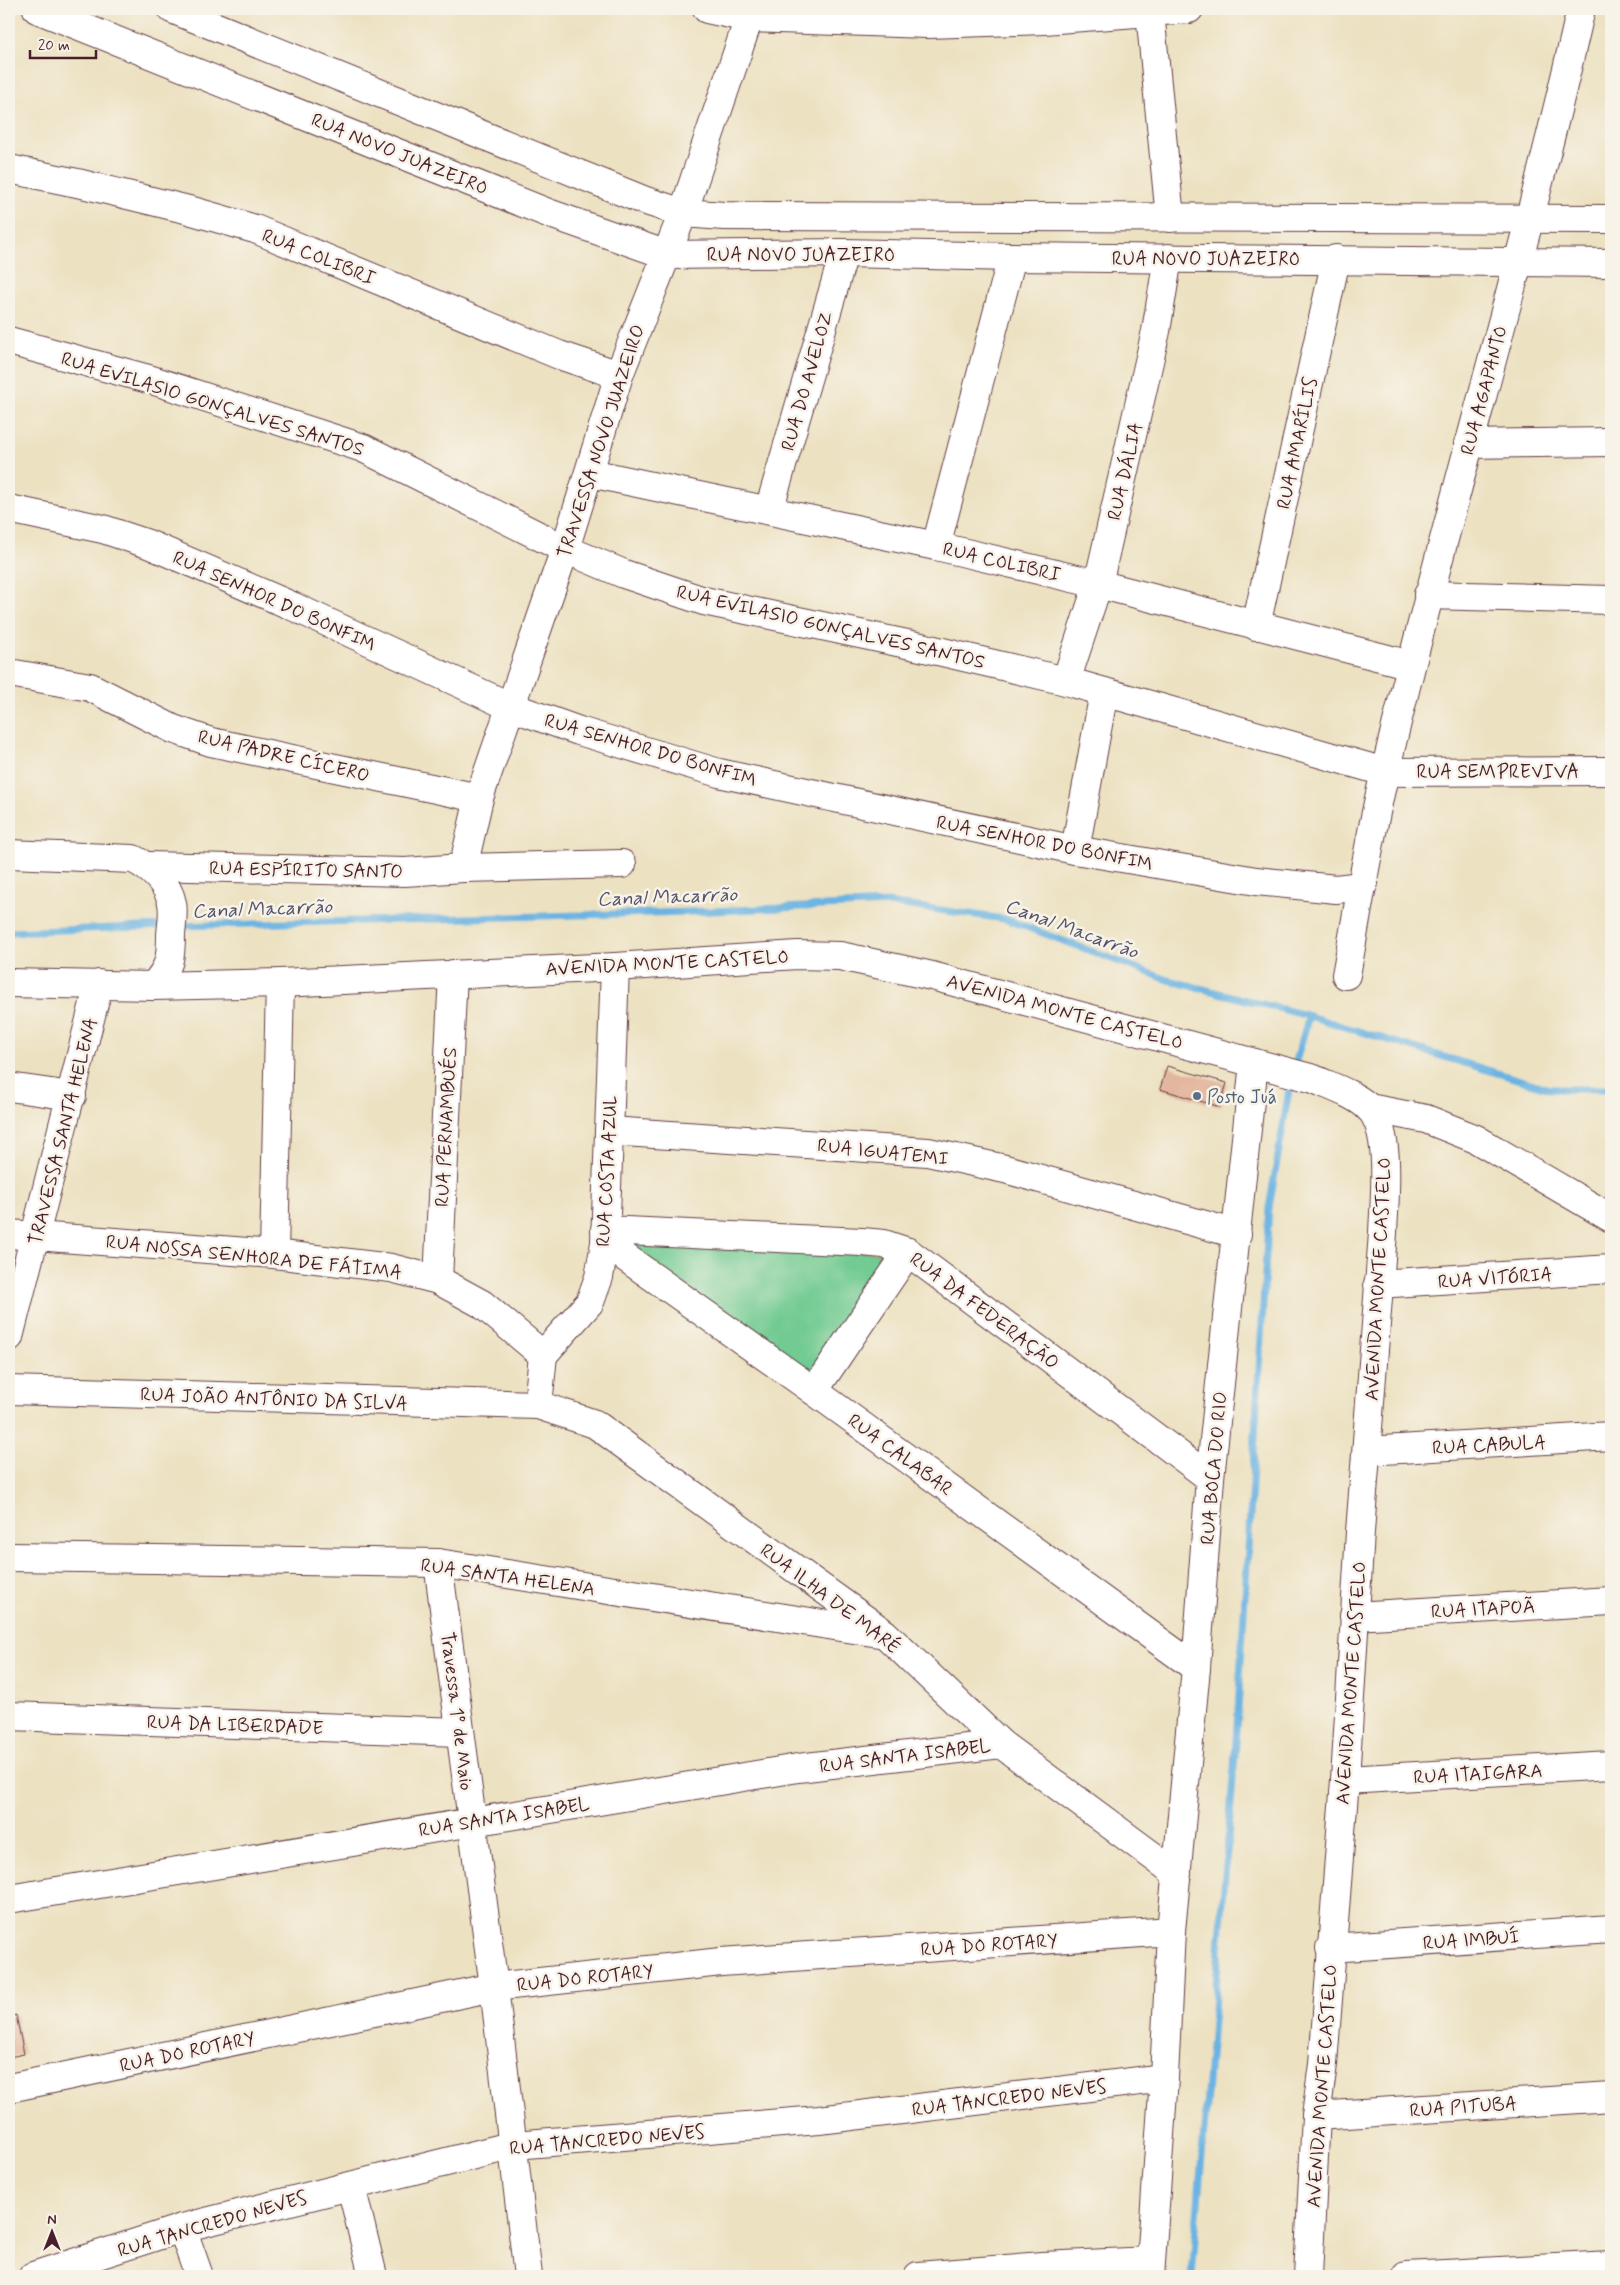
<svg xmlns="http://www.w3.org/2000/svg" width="1620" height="2285" font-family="Mynerve,sans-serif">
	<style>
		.green { fill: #72cb92; stroke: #5e755e }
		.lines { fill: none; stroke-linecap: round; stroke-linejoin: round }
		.stream { stroke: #6ab3e2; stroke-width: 7 }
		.building { fill: #e3b69f }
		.minor-casing { stroke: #623c42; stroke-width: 30 }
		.minor { stroke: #fff; stroke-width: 28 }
		.service-dot { fill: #5c6f8a; stroke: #f7f3e8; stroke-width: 2 }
		.labels { text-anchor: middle; stroke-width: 5; stroke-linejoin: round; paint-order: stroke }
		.street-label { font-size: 19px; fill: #4a1f2b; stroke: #f7f3e8 }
		.service-label { font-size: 19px; fill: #4e5e75; stroke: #f7f3e8; text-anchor: start }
		.water-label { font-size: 20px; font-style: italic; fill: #55536b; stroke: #f7f3e8 }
	</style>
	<rect width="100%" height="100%" fill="#f7f3e8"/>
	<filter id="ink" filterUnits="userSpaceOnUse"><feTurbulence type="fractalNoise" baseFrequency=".02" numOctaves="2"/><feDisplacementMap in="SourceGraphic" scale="10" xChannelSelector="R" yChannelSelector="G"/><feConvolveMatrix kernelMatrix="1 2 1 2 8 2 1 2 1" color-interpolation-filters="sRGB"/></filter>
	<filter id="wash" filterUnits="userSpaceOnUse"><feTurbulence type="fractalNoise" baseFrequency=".0096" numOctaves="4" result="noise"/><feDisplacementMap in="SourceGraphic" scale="20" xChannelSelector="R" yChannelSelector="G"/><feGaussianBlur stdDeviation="1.12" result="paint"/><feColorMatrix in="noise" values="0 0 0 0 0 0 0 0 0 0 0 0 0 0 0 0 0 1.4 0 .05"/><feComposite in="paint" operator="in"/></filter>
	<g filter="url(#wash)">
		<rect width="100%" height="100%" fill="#ece1c1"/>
		<!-- green -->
		<path class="green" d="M611 1238 899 1254 813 1381Z"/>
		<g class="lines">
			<!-- stream -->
			<g class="stream">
				<path d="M177 926 691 912 888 903 1005 919 1168 980 1309 1016 1550 1089H1611"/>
				<path d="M9 932 166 926"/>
				<path d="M1294 1068 1309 1016"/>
				<path d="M1192 2276 1236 1743 1269 1208 1291 1079"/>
			</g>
		</g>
		<g id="blocks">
			<!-- building -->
			<g class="building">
				<path d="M1167 1066 1227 1083 1220 1107 1160 1089Z"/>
				<path d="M16 2015 24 2054 9 2057V2017Z"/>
			</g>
		</g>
	</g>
	<g filter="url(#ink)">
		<use href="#blocks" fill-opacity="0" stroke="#623c42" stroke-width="1"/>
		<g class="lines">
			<defs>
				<g id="minor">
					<path d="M37 9 548 213 667 255 844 253 1012 257 1611 263"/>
					<path d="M172 9 643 200 683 213 724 216 1611 219"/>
					<path d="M707 9 749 18 928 24 1044 20 1189 9"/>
					<path d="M1150 12 1170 218"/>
					<path d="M9 169 82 184 189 210 255 229 559 355 619 375"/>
					<path d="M9 341 152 380 363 448 565 549 624 574 704 601 921 647 1066 681 1385 772 1611 771"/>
					<path d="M1468 444 1611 442"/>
					<path d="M590 473 936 546 1098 584 1411 665"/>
					<path d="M9 509 103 529 148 544 292 606 509 706 579 731 719 773 1075 850 1256 881 1336 889 1353 887 1364 883"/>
					<path d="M769 510 844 253"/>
					<path d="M936 546 1012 257"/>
					<path d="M1428 595 1611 600"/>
					<path d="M1256 626 1336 259"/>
					<path d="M9 673 90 687 173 729 211 742 479 798"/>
					<path d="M1066 681 1098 584 1156 331 1168 258"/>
					<path d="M1075 850 1104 692"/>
					<path d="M9 854 133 859C150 867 168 883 172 903 174 912 172 924 171 934 171 958 170 968 153 986"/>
					<path d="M148 866 405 872 463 868 622 864"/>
					<path d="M463 868 479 798 565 549 619 375 683 213 749 18"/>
					<path d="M1346 975C1359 906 1369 836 1386 768 1446 514 1523 264 1581 9"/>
					<path d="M9 983 153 986 280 983 615 967 797 955 840 956 932 976 1314 1079C1332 1087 1354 1094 1368 1107 1393 1129 1384 1202 1383 1233L1360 1532 1345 1780 1323 2064 1316 2116 1308 2276"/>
					<path d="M9 1087 72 1096"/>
					<path d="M1369 1108 1426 1119 1476 1139 1611 1218"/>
					<path d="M609 1131 928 1152 1005 1169 1237 1234"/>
					<path d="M605 1230 862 1242 884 1244 908 1252 1210 1478"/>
					<path d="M9 1234 274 1254 391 1268 438 1280 482 1304 543 1355 538 1405"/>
					<path d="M605 1243 814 1391 1196 1668"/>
					<path d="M274 1254 280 983"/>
					<path d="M438 1280 453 974"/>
					<path d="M1378 1284 1611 1269"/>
					<path d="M9 1337 99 984"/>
					<path d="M543 1355 590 1302 599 1277 605 1243 615 967"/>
					<path d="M9 1390 538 1405 595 1424 884 1633 1001 1744 1177 1874"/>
					<path d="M814 1391 908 1252"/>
					<path d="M1367 1451 1611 1436"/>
					<path d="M9 1557 438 1563 879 1633"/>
					<path d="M438 1563 494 1987 528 2276"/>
					<path d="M1354 1616 1611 1601"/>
					<path d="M9 1716 460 1732"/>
					<path d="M1345 1780 1611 1765"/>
					<path d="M9 1899 798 1768 1001 1744"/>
					<path d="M1330 1948 1611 1929"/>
					<path d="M9 2088 494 1987 721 1962 1171 1931"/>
					<path d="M1316 2116 1611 2097"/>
					<path d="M351 2186 373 2276"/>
					<path d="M182 2228 199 2276"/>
					<path d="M33 2276 182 2228 514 2145 819 2120 1164 2078"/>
					<path d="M918 2276 1042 2266 1151 2261"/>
					<path d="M1150 2276 1164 2078 1171 1931 1196 1668 1210 1478 1254 1063"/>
					<path d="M1407 2276 1611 2265"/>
				</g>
			</defs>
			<!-- minor casing -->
			<use href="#minor" class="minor-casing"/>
			<!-- minor -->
			<use href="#minor" class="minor"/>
		</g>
	</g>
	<!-- markers -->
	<circle class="service-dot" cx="1197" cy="1096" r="5"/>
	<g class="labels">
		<!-- street labels -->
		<g class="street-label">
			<text transform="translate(400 153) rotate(22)" y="7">RUA NOVO JUAZEIRO</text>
			<text x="801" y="261">RUA NOVO JUAZEIRO</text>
			<text transform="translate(319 256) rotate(22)" y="7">RUA COLIBRI</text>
			<text x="1206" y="265">RUA NOVO JUAZEIRO</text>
			<text transform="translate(806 381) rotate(-74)" y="7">RUA DO AVELOZ</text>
			<text transform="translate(1483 390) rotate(-75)" y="7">RUA AGAPANTO</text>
			<text transform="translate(213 403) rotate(17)" y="7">RUA EVILASIO GONÇALVES SANTOS</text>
			<text transform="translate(600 441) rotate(-72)" y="7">TRAVESSA NOVO JUAZEIRO</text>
			<text transform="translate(1296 443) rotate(-78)" y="7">RUA AMARÍLIS</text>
			<text transform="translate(1124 471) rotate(-77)" y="7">RUA DÁLIA</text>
			<text transform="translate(1002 561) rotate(13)" y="7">RUA COLIBRI</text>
			<text transform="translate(275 600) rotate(24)" y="7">RUA SENHOR DO BONFIM</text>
			<text transform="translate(831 626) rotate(13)" y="7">RUA EVILASIO GONÇALVES SANTOS</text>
			<text transform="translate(651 749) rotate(16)" y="7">RUA SENHOR DO BONFIM</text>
			<text transform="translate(284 755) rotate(13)" y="7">RUA PADRE CÍCERO</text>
			<text x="1498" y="778">RUA SEMPREVIVA</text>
			<text transform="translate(1045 842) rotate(11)" y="7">RUA SENHOR DO BONFIM</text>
			<text transform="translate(306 869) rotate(1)" y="7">RUA ESPÍRITO SANTO</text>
			<text transform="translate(667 962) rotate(-3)" y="7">AVENIDA MONTE CASTELO</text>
			<text transform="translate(1065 1011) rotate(15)" y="7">AVENIDA MONTE CASTELO</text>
			<text transform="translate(445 1127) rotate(-87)" y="7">RUA PERNAMBUÉS</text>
			<text transform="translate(62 1131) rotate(-76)" y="7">TRAVESSA SANTA HELENA</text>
			<text transform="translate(883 1151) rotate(6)" y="7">RUA IGUATEMI</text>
			<text transform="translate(606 1171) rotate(-87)" y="7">RUA COSTA AZUL</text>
			<text transform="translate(254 1256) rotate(6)" y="7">RUA NOSSA SENHORA DE FÁTIMA</text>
			<text transform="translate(1495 1277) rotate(-4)" y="7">RUA VITÓRIA</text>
			<text transform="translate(1377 1279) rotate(-87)" y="7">AVENIDA MONTE CASTELO</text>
			<text transform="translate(985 1310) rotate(37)" y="7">RUA DA FEDERAÇÃO</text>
			<text transform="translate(274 1398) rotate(2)" y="7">RUA JOÃO ANTÔNIO DA SILVA</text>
			<text transform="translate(1489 1444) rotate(-3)" y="7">RUA CABULA</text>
			<text transform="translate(901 1454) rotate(36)" y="7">RUA CALABAR</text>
			<text transform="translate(1213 1468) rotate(-85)" y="7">RUA BOCA DO RIO</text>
			<text transform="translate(508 1576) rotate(8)" y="7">RUA SANTA HELENA</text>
			<text transform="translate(831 1598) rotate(37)" y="7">RUA ILHA DE MARÉ</text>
			<text transform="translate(1483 1608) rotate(-3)" y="7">RUA ITAPOÃ</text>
			<text transform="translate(1350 1683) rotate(-86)" y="7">AVENIDA MONTE CASTELO</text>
			<text transform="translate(458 1711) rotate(83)" y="7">Travessa 1º de Maio</text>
			<text transform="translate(235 1724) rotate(2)" y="7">RUA DA LIBERDADE</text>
			<text transform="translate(905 1755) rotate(-7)" y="7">RUA SANTA ISABEL</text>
			<text transform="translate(1478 1773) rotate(-3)" y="7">RUA ITAIGARA</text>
			<text transform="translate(504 1816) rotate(-9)" y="7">RUA SANTA ISABEL</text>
			<text transform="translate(1471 1939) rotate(-4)" y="7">RUA IMBUÍ</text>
			<text transform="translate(989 1944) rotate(-4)" y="7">RUA DO ROTARY</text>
			<text transform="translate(585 1977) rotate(-6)" y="7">RUA DO ROTARY</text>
			<text transform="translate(187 2051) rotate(-12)" y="7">RUA DO ROTARY</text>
			<text transform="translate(1321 2086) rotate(-86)" y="7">AVENIDA MONTE CASTELO</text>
			<text transform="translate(1009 2097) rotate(-7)" y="7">RUA TANCREDO NEVES</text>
			<text transform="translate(1463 2106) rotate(-4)" y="7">RUA PITUBA</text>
			<text transform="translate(607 2139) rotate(-5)" y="7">RUA TANCREDO NEVES</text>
			<text transform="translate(212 2223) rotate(-16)" y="7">RUA TANCREDO NEVES</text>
		</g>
		<!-- service labels -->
		<g class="service-label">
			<text x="1207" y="1103">Posto Juá</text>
		</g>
		<!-- water labels -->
		<g class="water-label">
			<text transform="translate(667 896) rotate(-2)" y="7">Canal Macarrão</text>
			<text transform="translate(262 908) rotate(-2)" y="7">Canal Macarrão</text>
			<text transform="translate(1072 928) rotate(20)" y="7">Canal Macarrão</text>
		</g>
	</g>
	<!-- margin -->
	<rect width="1620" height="2285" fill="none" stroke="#f7f3e8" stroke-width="30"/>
	<!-- north arrow -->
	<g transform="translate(52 2232)" stroke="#f7f3e8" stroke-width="4" paint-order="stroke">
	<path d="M0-4L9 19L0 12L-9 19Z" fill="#4a1f2b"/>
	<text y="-8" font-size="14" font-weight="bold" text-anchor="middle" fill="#4a1f2b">N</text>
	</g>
	<!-- scale -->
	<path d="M30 50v8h66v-8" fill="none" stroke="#4a1f2b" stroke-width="2.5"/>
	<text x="38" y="50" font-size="15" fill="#4a1f2b" stroke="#f7f3e8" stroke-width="4" paint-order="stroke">20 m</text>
</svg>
